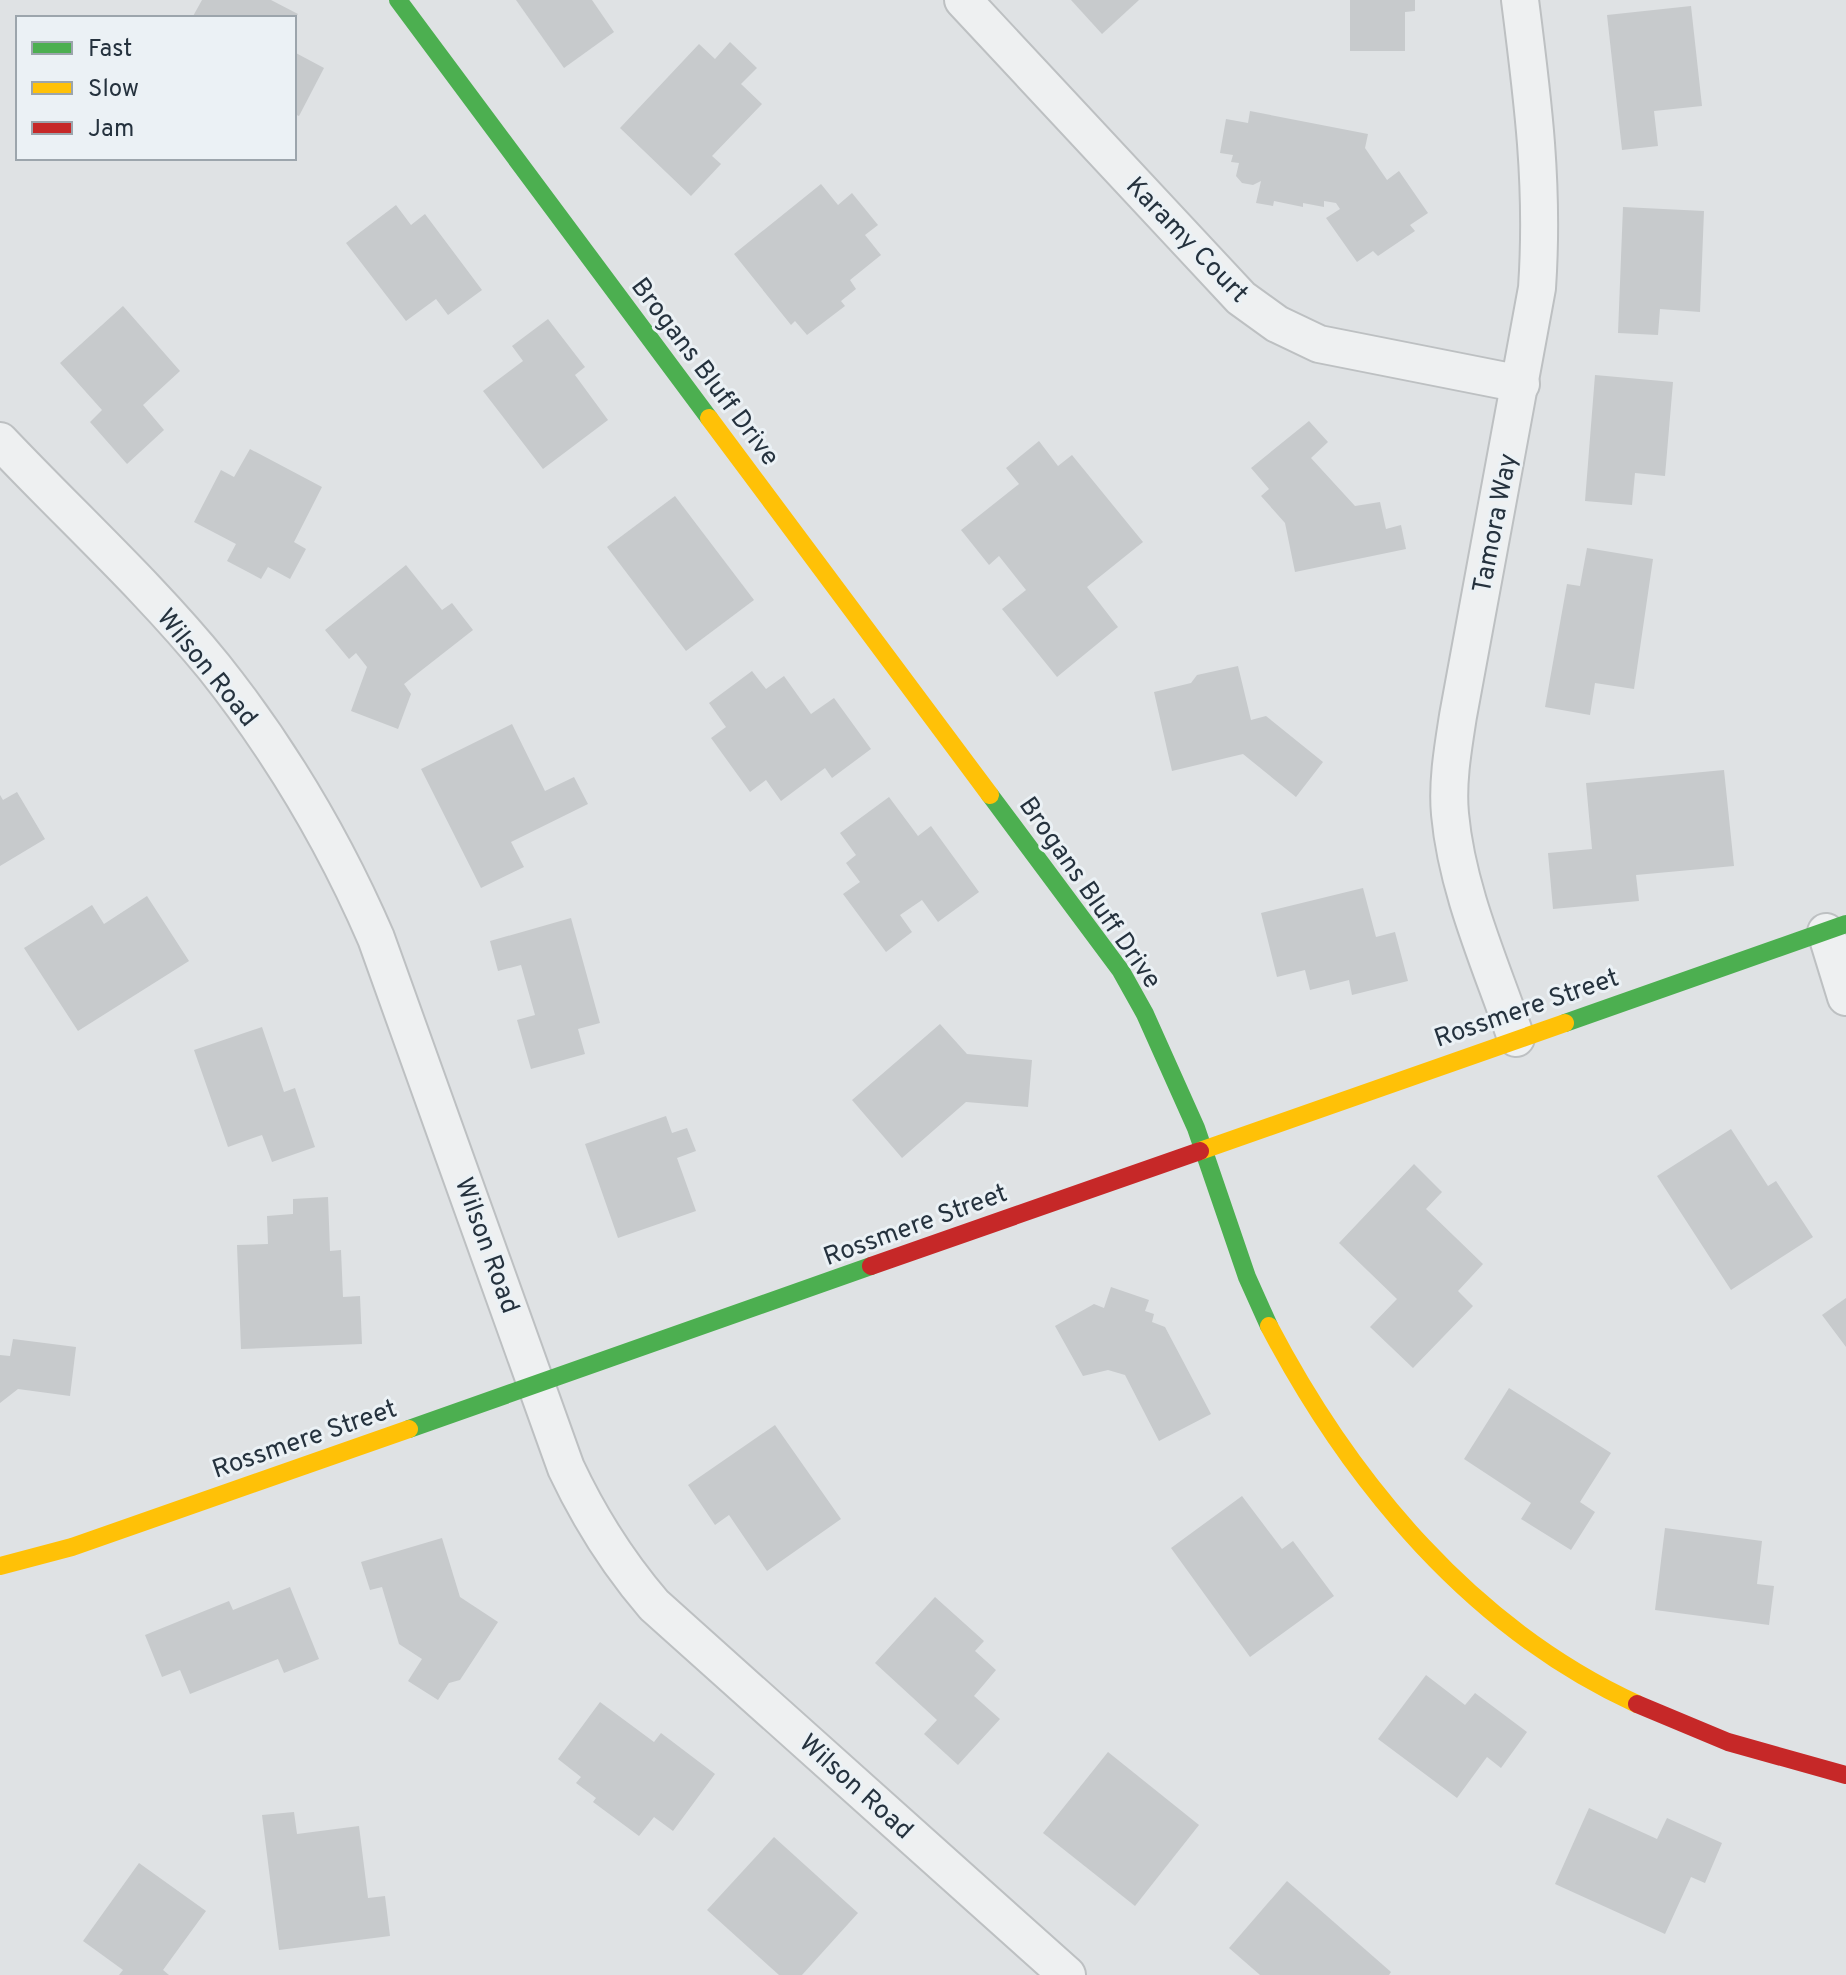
<svg xmlns="http://www.w3.org/2000/svg" width="1846" height="1975" font-family="Overpass,sans-serif">
	<style>
		.building { fill: #c7cacc }
		.lines { fill: none; stroke-linecap: round; stroke-linejoin: round }
		.street-casing { stroke: #bdc0c2; stroke-width: 40 }
		.street { stroke: #eef0f1; stroke-width: 36 }
		.fast { stroke: #4caf50; stroke-width: 18 }
		.slow { stroke: #ffc107; stroke-width: 18 }
		.jam { stroke: #c62828; stroke-width: 18 }
		.labels { text-anchor: middle; stroke-width: 6; stroke-linejoin: round; paint-order: stroke }
		.street-label { font-size: 26px; fill: #25323e; stroke: #ebf1f5 }
	</style>
	<rect width="100%" height="100%" fill="#dfe2e4"/>
	<!-- building -->
	<g class="building">
		<path d="M202 0H271L298 14 295 18H192Z"/>
		<path d="M516 0H592L614 32 564 68Z"/>
		<path d="M1071 0H1139L1102 34Z"/>
		<path d="M1350 0H1415V11L1405 12V51H1350Z"/>
		<path d="M1691 6 1702 106 1654 111 1658 146 1622 150 1607 15Z"/>
		<path d="M730 42 757 68 741 84 762 104 712 156 721 164 691 196 620 128 699 44 715 59Z"/>
		<path d="M294 52 324 68 299 116 294 114Z"/>
		<path d="M1250 111 1368 134 1365 148 1387 180 1399 171 1428 213 1410 225 1415 231 1378 256 1373 251 1357 262 1326 218 1340 209 1336 203 1324 201V207L1303 203V207L1274 201 1273 206 1256 203 1261 181 1253 185 1242 183 1236 176 1239 163 1231 162 1233 155 1220 153 1226 119 1248 123Z"/>
		<path d="M821 184 838 205 852 193 878 225 865 235 881 255 850 280 856 289 841 301 845 306 807 335 795 321 791 325 734 254Z"/>
		<path d="M396 205 411 225 425 214 482 290 448 315 436 299 406 321 346 243Z"/>
		<path d="M1623 207 1704 211 1700 312 1660 309 1658 335 1618 333Z"/>
		<path d="M123 306 180 371 143 405 164 430 127 464 90 422 102 410 60 363Z"/>
		<path d="M548 319 585 367 575 375 608 420 543 469 483 391 523 361 512 346Z"/>
		<path d="M1595 375 1673 382 1665 476 1635 473 1632 505 1585 501Z"/>
		<path d="M1309 421 1328 442 1311 458 1355 506 1380 502 1386 529 1401 525 1406 549 1295 572 1285 523 1261 496 1269 489 1251 468Z"/>
		<path d="M1039 441 1058 466 1072 455 1143 542 1087 587 1118 627 1057 677 1002 609 1026 590 999 556 989 565 961 530 1019 484 1006 468Z"/>
		<path d="M250 449 322 487 294 542 306 549 290 579 268 567 261 579 227 561 236 544 194 522 221 470 234 477Z"/>
		<path d="M675 496 754 600 686 651 607 547Z"/>
		<path d="M1587 548 1653 559 1634 689 1595 683 1590 715 1545 707 1567 584 1580 586Z"/>
		<path d="M406 565 442 610 452 603 473 630 404 684 411 694 398 729 351 711 367 667 356 653 349 659 325 630Z"/>
		<path d="M1238 666 1251 720 1266 716 1323 762 1296 797 1243 754 1172 771 1154 692 1191 683 1197 675Z"/>
		<path d="M752 671 766 689 784 676 811 714 834 698 871 749 832 778 825 768 781 801 766 780 750 792 711 738 726 727 709 703Z"/>
		<path d="M512 724 545 791 574 777 588 804 511 842 524 867 481 888 421 769Z"/>
		<path d="M1724 770 1734 866 1636 875 1639 901 1553 909 1548 853 1592 849 1586 783Z"/>
		<path d="M17 792 45 839 0 866V795L3 800Z"/>
		<path d="M889 797 918 836 931 826 979 892 938 922 922 900 900 915 912 932 886 952 843 894 860 882 846 863 856 855 840 833Z"/>
		<path d="M1363 888 1376 937 1395 932 1408 981 1352 995 1349 980 1310 990 1305 970 1277 977 1261 913Z"/>
		<path d="M147 896 189 961 78 1031 24 948 92 905 104 924Z"/>
		<path d="M571 918 600 1023 578 1029 585 1054 531 1069 517 1020 535 1015 521 965 498 971 490 941Z"/>
		<path d="M940 1024 967 1054 1032 1060 1028 1107 966 1102 902 1158 852 1100Z"/>
		<path d="M262 1027 284 1092 295 1088 315 1147 272 1162 262 1135 228 1147 194 1050Z"/>
		<path d="M666 1116 672 1133 687 1128 696 1151 677 1158 696 1211 618 1238 585 1144Z"/>
		<path d="M1731 1129 1768 1186 1776 1181 1813 1237 1731 1290 1657 1176Z"/>
		<path d="M1414 1164 1442 1192 1426 1209 1483 1264 1458 1291 1473 1306 1413 1368 1370 1327 1397 1299 1339 1243Z"/>
		<path d="M328 1197 330 1251 341 1250 343 1297 360 1296 362 1344 241 1349 237 1245 268 1244 267 1216 293 1214V1199Z"/>
		<path d="M1111 1287 1149 1300 1145 1311 1154 1314 1152 1322 1165 1327 1211 1414 1159 1441 1125 1375 1108 1370 1083 1376 1055 1326 1094 1304 1104 1308Z"/>
		<path d="M1846 1298V1347L1822 1315Z"/>
		<path d="M13 1339 76 1347 70 1396 18 1389 0 1403V1355L10 1356Z"/>
		<path d="M1509 1388 1611 1453 1580 1502 1595 1512 1571 1550 1521 1519 1531 1503 1464 1459Z"/>
		<path d="M775 1425 841 1519 767 1571 729 1515 715 1525 688 1485Z"/>
		<path d="M1242 1496 1282 1549 1293 1541 1334 1596 1250 1657 1171 1548Z"/>
		<path d="M1665 1528 1762 1541 1757 1584 1774 1586 1769 1625 1655 1610Z"/>
		<path d="M442 1538 460 1597 498 1622 460 1680 449 1683 438 1700 408 1681 422 1659 399 1644 382 1587 370 1590 361 1562Z"/>
		<path d="M290 1587 319 1659 284 1673 278 1659 190 1694 180 1670 162 1677 145 1635 229 1601 233 1610Z"/>
		<path d="M935 1597 984 1641 975 1651 996 1670 974 1696 1000 1719 958 1765 924 1734 937 1720 875 1663Z"/>
		<path d="M1426 1675 1465 1705 1475 1693 1527 1732 1501 1768 1487 1757 1457 1798 1378 1739Z"/>
		<path d="M600 1702 654 1742 661 1733 715 1774 673 1831 654 1817 639 1836 593 1802 596 1798 576 1783 581 1777 558 1759Z"/>
		<path d="M1108 1752 1199 1825 1135 1906 1043 1833Z"/>
		<path d="M1589 1808 1657 1839 1667 1818 1722 1843 1705 1883 1691 1877 1665 1934 1555 1884Z"/>
		<path d="M294 1812 297 1834 359 1826 368 1898 385 1896 390 1936 279 1950 262 1815Z"/>
		<path d="M774 1837 858 1913 802 1975H779L707 1910Z"/>
		<path d="M139 1863 206 1911 163 1970 169 1975H119L123 1970 83 1941Z"/>
		<path d="M1287 1881 1391 1972 1389 1975H1260L1229 1948Z"/>
	</g>
	<g class="lines">
		<defs>
			<g id="street">
				<path d="M963 0 1241 298 1277 324 1319 344 1521 384"/>
				<path d="M0 441C71 516 149 587 214 667 280 750 334 841 376 938L566 1468C590 1519 617 1562 654 1605L1067 1975"/>
				<path d="M1826 932 1846 997"/>
				<path d="M1516 1038C1491 965 1457 891 1450 814 1447 782 1453 748 1458 716L1537 288C1544 186 1533 101 1520 0"/>
			</g>
		</defs>
		<!-- street casing -->
		<use href="#street" class="street-casing"/>
		<!-- street -->
		<use href="#street" class="street"/>
		<!-- fast -->
		<g class="fast">
			<path d="M398 0 709 418"/>
			<path d="M990 795 1121 971 1145 1014 1196 1128 1247 1277 1269 1326"/>
			<path d="M1565 1023 1846 924"/>
			<path d="M409 1429 871 1266"/>
		</g>
		<!-- slow -->
		<g class="slow">
			<path d="M709 418 990 795"/>
			<path d="M1200 1151 1565 1023"/>
			<path d="M1269 1326C1351 1483 1473 1629 1637 1704"/>
			<path d="M0 1566 72 1547 409 1429"/>
		</g>
		<!-- jam -->
		<g class="jam">
			<path d="M871 1266 1200 1151"/>
			<path d="M1637 1704 1728 1742 1846 1775"/>
		</g>
	</g>
	<g class="labels">
		<!-- street labels -->
		<g class="street-label">
			<text transform="translate(1188 239) rotate(46)" y="9">Karamy Court</text>
			<text transform="translate(706 371) rotate(53)" y="9">Brogans Bluff Drive</text>
			<text transform="translate(1494 523) rotate(-79)" y="9">Tamora Way</text>
			<text transform="translate(208 667) rotate(51)" y="9">Wilson Road</text>
			<text transform="translate(1091 892) rotate(55)" y="9">Brogans Bluff Drive</text>
			<text transform="translate(1526 1007) rotate(-19)" y="9">Rossmere Street</text>
			<text transform="translate(915 1224) rotate(-20)" y="9">Rossmere Street</text>
			<text transform="translate(488 1245) rotate(70)" y="9">Wilson Road</text>
			<text transform="translate(304 1438) rotate(-19)" y="9">Rossmere Street</text>
			<text transform="translate(857 1786) rotate(42)" y="9">Wilson Road</text>
		</g>
	</g>
	<!-- legend -->
	<rect x="16" y="16" width="280" height="144" fill="#ebf1f5" stroke="#9ca5ac" stroke-width="2"/>
	<rect x="32" y="42" width="40" height="12" fill="#4caf50" stroke="#9ca5ac" stroke-width="2"/>
	<text x="88" y="56" font-size="24" fill="#25323e">Fast</text>
	<rect x="32" y="82" width="40" height="12" fill="#ffc107" stroke="#9ca5ac" stroke-width="2"/>
	<text x="88" y="96" font-size="24" fill="#25323e">Slow</text>
	<rect x="32" y="122" width="40" height="12" fill="#c62828" stroke="#9ca5ac" stroke-width="2"/>
	<text x="88" y="136" font-size="24" fill="#25323e">Jam</text>
</svg>
